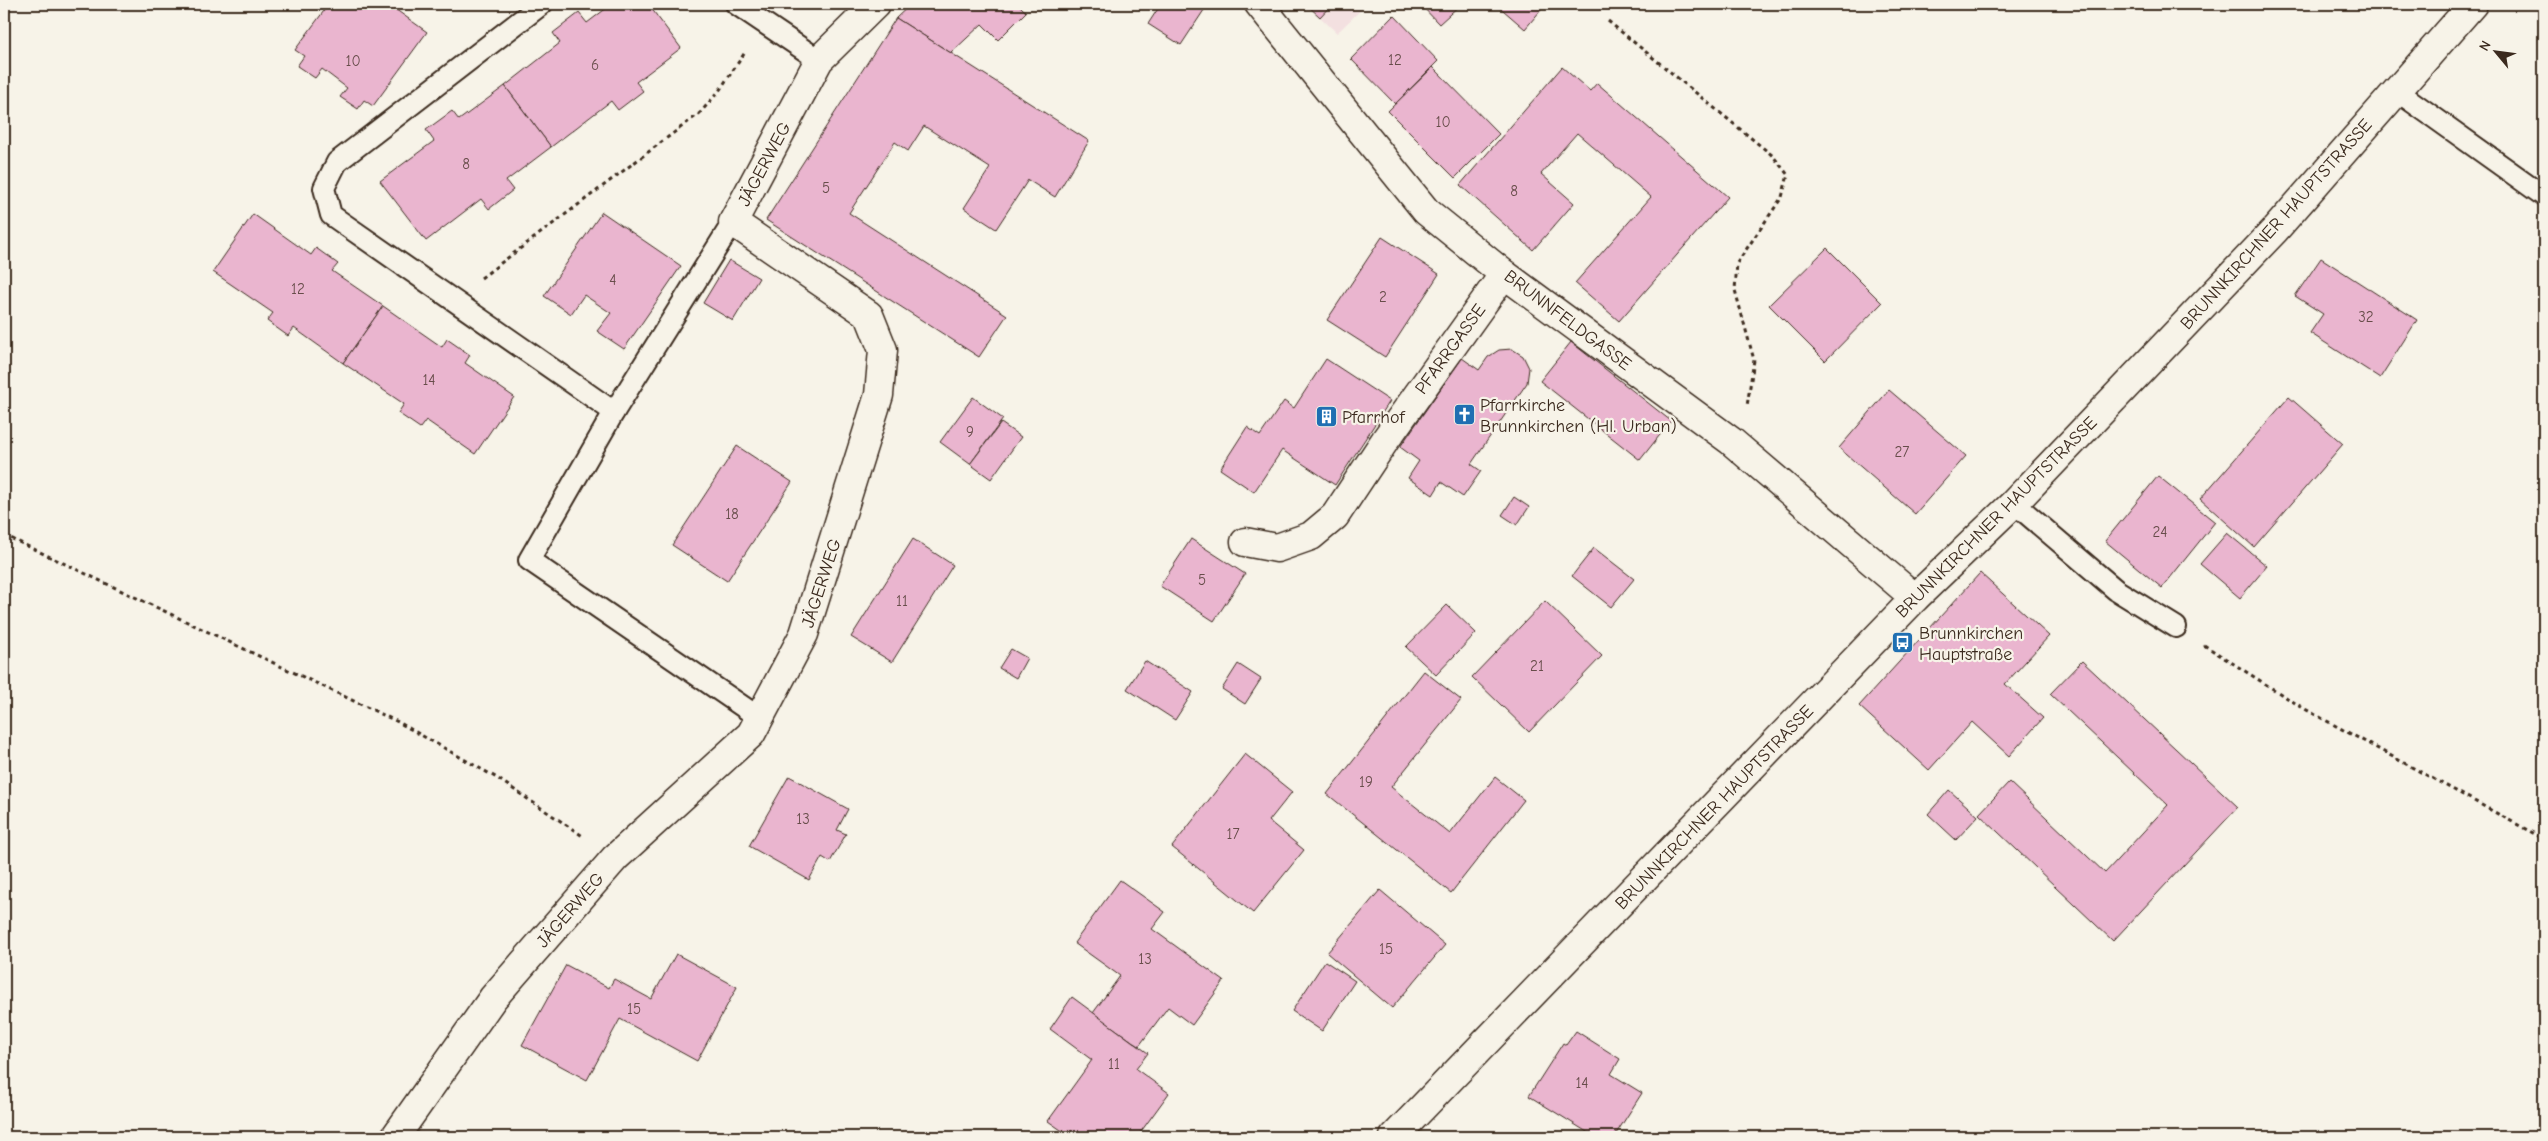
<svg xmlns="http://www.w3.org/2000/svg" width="2548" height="1141" font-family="'Comic Neue',sans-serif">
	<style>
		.built { fill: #f3e0e0 }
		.building { fill: #eab5cf; stroke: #3b2a1e }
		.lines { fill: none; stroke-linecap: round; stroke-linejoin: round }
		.service-casing { stroke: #3b2a1e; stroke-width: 24 }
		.minor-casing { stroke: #3b2a1e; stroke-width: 31 }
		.secondary-casing { stroke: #3b2a1e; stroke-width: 31 }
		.path { stroke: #3b2a1e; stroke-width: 3; stroke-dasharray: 4 4; stroke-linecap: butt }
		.service { stroke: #f7f3e8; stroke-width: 20 }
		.minor { stroke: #f7f3e8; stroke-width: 28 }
		.secondary { stroke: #f7f3e8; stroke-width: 28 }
		.labels { text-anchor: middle; stroke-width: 4.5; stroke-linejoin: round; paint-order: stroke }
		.number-label { font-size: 15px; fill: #674d4a }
		.street-label { font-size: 18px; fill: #3b2a1e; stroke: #f7f3e8 }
		.poi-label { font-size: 18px; fill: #3b2a1e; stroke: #f7f3e8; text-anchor: start }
	</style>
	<rect width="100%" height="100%" fill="#f7f3e8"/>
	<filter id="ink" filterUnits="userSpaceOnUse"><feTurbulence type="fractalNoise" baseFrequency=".02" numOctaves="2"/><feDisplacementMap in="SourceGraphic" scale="10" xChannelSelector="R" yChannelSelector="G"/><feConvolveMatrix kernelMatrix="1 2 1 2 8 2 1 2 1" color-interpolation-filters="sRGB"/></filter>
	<g filter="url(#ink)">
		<!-- built -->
		<path class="built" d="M1306 4H1367L1337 33Z"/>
		<!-- building -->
		<g class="building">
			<path d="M329 4H388L427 32 373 106 364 100 358 109 340 97 347 88 322 69 315 78 297 66 304 56 295 50Z"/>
			<path d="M612 4H648L681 48 636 82 643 91 618 110 611 101 551 147 505 86 560 43 553 33 579 13 587 23Z"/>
			<path d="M911 4H1018L1026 12 998 40 982 24 951 53 896 18Z"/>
			<path d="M1161 4H1208L1181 45 1148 24Z"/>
			<path d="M1306 4H1332L1320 17Z"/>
			<path d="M1420 4H1461L1439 24Z"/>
			<path d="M1496 4H1546L1525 29Z"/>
			<path d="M1394 15 1438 61 1395 104 1351 59Z"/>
			<path d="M896 18 1089 141 1055 197 1028 180 996 229 964 208 990 168 924 126 908 151 895 142 849 213 1007 315 979 357 766 220Z"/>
			<path d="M1433 67 1499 134 1455 178 1388 111Z"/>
			<path d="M1562 67 1590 91 1597 83 1728 197 1619 321 1575 283 1651 197 1577 133 1541 174 1574 203 1533 250 1460 185Z"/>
			<path d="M505 86 551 147 506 181 513 190 489 209 481 199 426 241 380 181 434 141 426 130 452 111 459 120Z"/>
			<path d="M602 212 681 266 624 349 597 331 611 313 584 295 571 314 544 296Z"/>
			<path d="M253 214 311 255 316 248 338 264 332 271 383 306 343 363 294 328 288 336 267 321 273 313 213 272Z"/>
			<path d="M1382 237 1439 274 1385 357 1327 320Z"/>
			<path d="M1827 248 1882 303 1825 361 1769 305Z"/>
			<path d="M2321 258 2417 320 2380 378 2310 333 2323 314 2295 296Z"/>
			<path d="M729 260 759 278 733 321 703 303Z"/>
			<path d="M383 306 442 347 447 339 470 355 465 363 514 397 475 454 426 420 420 428 398 413 404 404 343 363Z"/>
			<path d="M1571 342 1671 421 1640 460 1540 381Z"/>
			<path d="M1512 349 1523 356 1529 368 1527 383 1471 464 1481 471 1463 497 1441 482 1433 495 1408 478 1419 461 1400 447 1462 358 1479 370 1488 357 1499 350Z"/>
			<path d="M1326 359 1390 401 1335 485 1282 450 1254 492 1220 469 1247 427 1260 436 1284 401 1294 408Z"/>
			<path d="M1889 390 1966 456 1915 514 1839 448Z"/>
			<path d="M973 397 1003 419 970 464 940 442Z"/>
			<path d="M2289 397 2343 444 2254 547 2200 499Z"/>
			<path d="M1001 423 1021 437 991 479 970 464Z"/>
			<path d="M737 446 792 482 727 581 672 545Z"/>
			<path d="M2158 476 2215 522 2162 588 2105 541Z"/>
			<path d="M1514 497 1529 507 1517 525 1502 515Z"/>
			<path d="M2227 533 2267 566 2240 598 2200 564Z"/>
			<path d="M913 539 953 565 892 662 851 637Z"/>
			<path d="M1191 539 1245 574 1214 621 1160 586Z"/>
			<path d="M1594 548 1634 579 1611 607 1572 576Z"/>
			<path d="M1980 573 2049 636 2005 684 2043 718 2009 756 1972 722 1929 770 1859 706Z"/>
			<path d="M1545 601 1602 656 1529 732 1472 677Z"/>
			<path d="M1447 605 1476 633 1436 675 1406 647Z"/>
			<path d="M1011 649 1027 658 1016 678 999 668Z"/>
			<path d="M1145 661 1193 692 1175 720 1127 689Z"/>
			<path d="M2082 661 2238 807 2113 941 1979 814 2009 782 2105 873 2168 805 2050 694Z"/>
			<path d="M1238 664 1261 679 1245 704 1222 689Z"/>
			<path d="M1424 671 1461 700 1391 787 1450 834 1495 777 1524 800 1451 893 1327 794Z"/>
			<path d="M1245 754 1292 792 1269 821 1304 850 1253 913 1172 847Z"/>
			<path d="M789 776 848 809 837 830 846 834 830 862 822 857 809 880 749 846Z"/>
			<path d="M1949 790 1978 816 1956 840 1928 814Z"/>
			<path d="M1120 880 1165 912 1152 929 1224 981 1192 1025 1168 1007 1139 1046 1093 1013 1120 976 1074 943Z"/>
			<path d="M1380 890 1445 945 1392 1008 1327 953Z"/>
			<path d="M676 954 737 987 697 1061 620 1019 587 1080 522 1045 566 965 609 988 614 979 651 999Z"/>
			<path d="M1325 961 1355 981 1322 1031 1292 1011Z"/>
			<path d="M1072 997 1148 1053 1136 1069 1169 1093 1137 1137H1071L1048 1121 1092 1060 1050 1029Z"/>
			<path d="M1576 1031 1620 1059 1611 1074 1642 1093 1614 1137H1595L1529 1096 1563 1043 1566 1045Z"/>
		</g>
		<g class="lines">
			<defs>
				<g id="service">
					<path d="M542 4 337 162 324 188 331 215 614 412"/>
					<path d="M736 4 819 60"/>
					<path d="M2397 91 2544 196"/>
					<path d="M733 222 614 412 529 560 761 719"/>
					<path d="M2014 503 2116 590 2176 627"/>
				</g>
				<g id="minor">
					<path d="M1259 4 1426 211 1504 274 1731 441 1915 598"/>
					<path d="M1245 542 1277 548 1311 536 1335 516 1386 439 1504 274"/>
					<path d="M395 1137 493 998 615 858 751 734 804 634 879 395 883 350 869 315 733 222 819 60 876 4"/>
				</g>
				<path id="secondary" d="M1394 1137 1915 598 2014 503 2275 230 2473 4"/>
			</defs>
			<!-- service casing -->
			<use href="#service" class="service-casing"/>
			<!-- minor casing -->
			<use href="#minor" class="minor-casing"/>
			<!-- secondary casing -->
			<use href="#secondary" class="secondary-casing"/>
			<!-- path -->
			<g class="path">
				<path d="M1608 21 1773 156 1788 175 1782 197 1737 263 1735 290 1754 360 1747 406"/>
				<path d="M481 278 700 113 719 91 746 51"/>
				<path d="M4 535 398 722 497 778 584 837"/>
				<path d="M2204 645 2303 708 2544 839"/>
			</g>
			<!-- service -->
			<use href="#service" class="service"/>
			<!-- minor -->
			<use href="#minor" class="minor"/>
			<!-- secondary -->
			<use href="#secondary" class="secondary"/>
		</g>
	</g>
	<!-- icons -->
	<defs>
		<symbol id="church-square" viewBox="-11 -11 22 22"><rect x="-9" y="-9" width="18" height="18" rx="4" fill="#1f6fb2" stroke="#f7f3e8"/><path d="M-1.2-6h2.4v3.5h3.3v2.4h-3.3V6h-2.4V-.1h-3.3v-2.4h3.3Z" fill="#fff"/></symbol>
		<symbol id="building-square" viewBox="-11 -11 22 22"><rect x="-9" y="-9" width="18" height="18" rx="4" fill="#1f6fb2" stroke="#f7f3e8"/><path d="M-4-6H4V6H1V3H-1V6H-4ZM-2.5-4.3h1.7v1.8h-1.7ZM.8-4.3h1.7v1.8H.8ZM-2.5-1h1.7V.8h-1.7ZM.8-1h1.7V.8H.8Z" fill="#fff"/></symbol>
		<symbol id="bus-square" viewBox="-11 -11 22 22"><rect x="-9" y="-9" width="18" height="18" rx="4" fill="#1f6fb2" stroke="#f7f3e8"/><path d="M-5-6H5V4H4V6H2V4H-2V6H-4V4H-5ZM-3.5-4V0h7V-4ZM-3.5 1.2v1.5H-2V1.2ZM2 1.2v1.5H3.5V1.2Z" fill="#fff"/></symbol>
	</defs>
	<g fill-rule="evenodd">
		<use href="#church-square" x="1452" y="402" width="25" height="25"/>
		<use href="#building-square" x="1314" y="404" width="25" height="25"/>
		<use href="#bus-square" x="1890" y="630" width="25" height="25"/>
	</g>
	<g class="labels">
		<!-- number labels -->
		<g class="number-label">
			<text x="1395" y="65">12</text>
			<text x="353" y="66">10</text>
			<text x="595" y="70">6</text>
			<text x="1443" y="127">10</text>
			<text x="466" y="169">8</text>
			<text x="826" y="193">5</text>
			<text x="1514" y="196">8</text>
			<text x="613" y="285">4</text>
			<text x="298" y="294">12</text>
			<text x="1383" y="302">2</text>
			<text x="2366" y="322">32</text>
			<text x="429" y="385">14</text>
			<text x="970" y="437">9</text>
			<text x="1902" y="457">27</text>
			<text x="732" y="519">18</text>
			<text x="2160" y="537">24</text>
			<text x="1202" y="585">5</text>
			<text x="902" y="606">11</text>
			<text x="1537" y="671">21</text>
			<text x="1366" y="787">19</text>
			<text x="803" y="824">13</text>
			<text x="1233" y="839">17</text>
			<text x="1386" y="954">15</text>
			<text x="1145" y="964">13</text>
			<text x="634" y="1014">15</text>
			<text x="1114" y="1069">11</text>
			<text x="1582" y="1088">14</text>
		</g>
		<!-- street labels -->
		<g class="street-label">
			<text transform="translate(764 164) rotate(-62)" y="6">JÄGERWEG</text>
			<text transform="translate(2276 224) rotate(-48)" y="6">BRUNNKIRCHNER HAUPTSTRASSE</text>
			<text transform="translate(1568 320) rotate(37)" y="6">BRUNNFELDGASSE</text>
			<text transform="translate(1450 349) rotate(-54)" y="6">PFARRGASSE</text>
			<text transform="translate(1996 517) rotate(-45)" y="6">BRUNNKIRCHNER HAUPTSTRASSE</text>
			<text transform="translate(821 583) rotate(-72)" y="6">JÄGERWEG</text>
			<text transform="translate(1714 807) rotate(-46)" y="6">BRUNNKIRCHNER HAUPTSTRASSE</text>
			<text transform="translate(570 910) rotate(-49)" y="6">JÄGERWEG</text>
		</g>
		<!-- poi labels -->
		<g class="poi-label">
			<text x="1480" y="411">Pfarrkirche<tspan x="1480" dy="21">Brunnkirchen (Hl. Urban)</tspan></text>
			<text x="1342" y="423">Pfarrhof</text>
			<text x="1919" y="639">Brunnkirchen<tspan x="1919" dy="21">Hauptstraße</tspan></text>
		</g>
	</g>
	<!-- margin -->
	<rect width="2548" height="1141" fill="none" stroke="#f7f3e8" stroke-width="20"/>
	<rect x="10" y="10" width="2528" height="1121" fill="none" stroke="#3b2a1e" stroke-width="2" filter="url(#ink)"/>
	<!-- north arrow -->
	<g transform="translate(2496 52) rotate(299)" stroke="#f7f3e8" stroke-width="4" paint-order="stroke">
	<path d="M0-4L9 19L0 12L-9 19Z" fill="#3b2a1e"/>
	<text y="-8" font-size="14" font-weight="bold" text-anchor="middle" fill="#3b2a1e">N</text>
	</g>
</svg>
